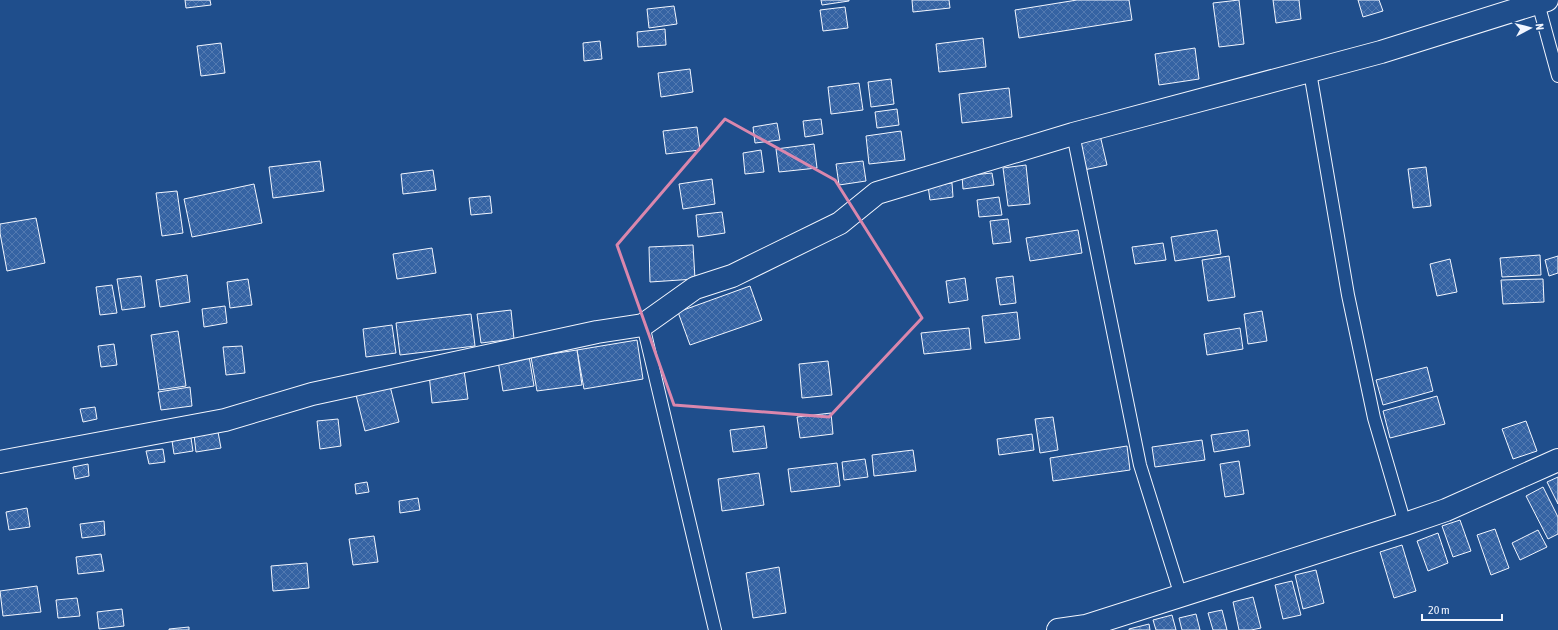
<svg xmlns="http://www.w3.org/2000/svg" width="1558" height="630" font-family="'Asap Condensed',sans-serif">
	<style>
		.building { fill: url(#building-cross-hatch); stroke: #f2f6ff }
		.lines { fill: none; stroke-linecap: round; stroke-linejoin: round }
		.service-casing { stroke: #f2f6ff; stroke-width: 14 }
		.minor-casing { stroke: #f2f6ff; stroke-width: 24 }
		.tertiary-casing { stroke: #f2f6ff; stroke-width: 24 }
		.service { stroke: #1f4e8c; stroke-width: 12 }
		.minor { stroke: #1f4e8c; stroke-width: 22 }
		.tertiary { stroke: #1f4e8c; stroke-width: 22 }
		.marked { fill: none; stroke: #da87ad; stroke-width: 3; stroke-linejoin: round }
	</style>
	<defs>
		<pattern id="building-cross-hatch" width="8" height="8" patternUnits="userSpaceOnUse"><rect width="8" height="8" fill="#3563a3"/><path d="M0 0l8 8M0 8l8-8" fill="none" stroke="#537ab1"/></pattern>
	</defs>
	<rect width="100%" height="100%" fill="#1f4e8c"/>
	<!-- building -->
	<g class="building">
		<path d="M185 0H210L211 5 186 8Z"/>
		<path d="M821 0H849V1L822 5Z"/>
		<path d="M912 0H949L950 8 913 12Z"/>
		<path d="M1077 0H1129L1132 20 1019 38 1015 10Z"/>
		<path d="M1239 0 1244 44 1219 47 1213 3Z"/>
		<path d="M1273 0H1299L1301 19 1276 23Z"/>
		<path d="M1358 0H1379L1383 11 1363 17Z"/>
		<path d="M674 6 677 24 649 28 647 9Z"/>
		<path d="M845 7 848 28 823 31 820 10Z"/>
		<path d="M665 29 666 45 638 47 637 32Z"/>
		<path d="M983 38 986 67 939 72 936 44Z"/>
		<path d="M600 41 602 59 584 61 583 43Z"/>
		<path d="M221 43 225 73 201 76 197 46Z"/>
		<path d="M1195 48 1199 79 1159 85 1155 54Z"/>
		<path d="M690 69 693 92 661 97 658 73Z"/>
		<path d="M891 79 894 104 871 107 868 82Z"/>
		<path d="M859 83 863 110 831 114 828 87Z"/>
		<path d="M1009 88 1012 117 962 123 959 94Z"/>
		<path d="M897 109 899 125 877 128 875 112Z"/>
		<path d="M821 119 823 134 805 137 803 121Z"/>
		<path d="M777 123 780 140 755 143 753 127Z"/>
		<path d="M697 127 700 150 666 154 663 131Z"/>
		<path d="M901 131 905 160 869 164 866 136Z"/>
		<path d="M1100 135 1107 165 1084 170 1077 140Z"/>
		<path d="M814 144 817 168 779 172 776 149Z"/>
		<path d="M761 150 764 172 745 174 743 153Z"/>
		<path d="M320 161 324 191 273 198 269 167Z"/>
		<path d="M863 161 866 181 839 185 836 164Z"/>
		<path d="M1026 165 1030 204 1008 206 1003 168Z"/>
		<path d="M1426 167 1431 206 1413 208 1408 169Z"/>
		<path d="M433 170 436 190 403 194 401 174Z"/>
		<path d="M992 173 994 185 963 189 962 176Z"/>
		<path d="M712 179 715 204 683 209 679 184Z"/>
		<path d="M952 183 953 197 930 200 928 186Z"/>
		<path d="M254 184 262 223 192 237 184 199Z"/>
		<path d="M177 191 183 233 162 236 156 193Z"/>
		<path d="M490 196 492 213 471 215 469 198Z"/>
		<path d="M999 197 1002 215 979 217 977 200Z"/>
		<path d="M722 212 725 233 698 237 696 215Z"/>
		<path d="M36 218 45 263 7 271 0 233V224Z"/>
		<path d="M1008 219 1011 242 993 244 990 221Z"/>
		<path d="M1078 230 1082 253 1030 261 1026 238Z"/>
		<path d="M1217 230 1221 254 1175 261 1171 237Z"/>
		<path d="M1163 243 1166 260 1135 264 1132 247Z"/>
		<path d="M693 245 695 279 650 282 649 247Z"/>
		<path d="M432 248 436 273 397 279 393 254Z"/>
		<path d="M1540 255 1541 275 1502 277 1500 258Z"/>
		<path d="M1229 256 1235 297 1208 301 1202 260Z"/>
		<path d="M1558 256V273L1549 276 1545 260Z"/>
		<path d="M1450 259 1457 292 1437 296 1430 264Z"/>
		<path d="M187 275 190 302 160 307 156 280Z"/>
		<path d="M141 276 145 307 122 310 117 279Z"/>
		<path d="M1013 276 1016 303 1000 305 996 278Z"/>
		<path d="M965 278 968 300 949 303 946 281Z"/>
		<path d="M248 279 252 305 230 308 227 282Z"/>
		<path d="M1543 279 1544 302 1503 304 1501 280Z"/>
		<path d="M112 285 117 313 100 315 96 287Z"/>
		<path d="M750 286 762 320 690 345 678 312Z"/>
		<path d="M225 306 227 323 204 327 202 309Z"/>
		<path d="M511 310 514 339 481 343 477 314Z"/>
		<path d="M1262 311 1267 341 1248 344 1244 314Z"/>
		<path d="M1017 312 1020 339 985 343 982 316Z"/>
		<path d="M471 314 475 346 400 355 396 323Z"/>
		<path d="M392 325 396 353 366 357 363 329Z"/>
		<path d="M969 328 971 349 924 354 921 333Z"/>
		<path d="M1240 328 1243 349 1207 355 1204 334Z"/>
		<path d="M178 331 186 386 159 390 151 335Z"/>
		<path d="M637 340 643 379 584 389 577 350Z"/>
		<path d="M114 344 117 365 101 367 98 346Z"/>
		<path d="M242 346 245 373 226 375 223 347Z"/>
		<path d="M577 350 582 385 537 391 531 357Z"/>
		<path d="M529 356 534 386 503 391 498 361Z"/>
		<path d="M828 361 832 395 802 398 799 364Z"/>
		<path d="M1427 367 1433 391 1383 405 1376 380Z"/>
		<path d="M464 370 468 399 432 403 429 374Z"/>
		<path d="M390 386 399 422 365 431 356 395Z"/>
		<path d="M190 387 192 406 161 410 158 392Z"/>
		<path d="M1437 396 1445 424 1390 438 1383 411Z"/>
		<path d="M95 407 97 419 83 422 80 409Z"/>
		<path d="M831 413 833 434 800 438 797 417Z"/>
		<path d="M1053 417 1058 450 1040 453 1035 419Z"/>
		<path d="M338 419 341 446 320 449 317 421Z"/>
		<path d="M1526 421 1537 451 1513 459 1502 429Z"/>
		<path d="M764 426 767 448 733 452 730 430Z"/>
		<path d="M1248 430 1250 446 1214 452 1211 435Z"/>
		<path d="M218 432 221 448 196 452 194 435Z"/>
		<path d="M1032 434 1034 450 999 455 997 439Z"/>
		<path d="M191 438 193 451 174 454 172 441Z"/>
		<path d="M1202 440 1205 460 1155 467 1152 447Z"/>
		<path d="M1127 446 1130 470 1053 481 1050 458Z"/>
		<path d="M163 449 165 462 149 464 146 451Z"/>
		<path d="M913 450 916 471 874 476 872 455Z"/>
		<path d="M865 459 868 477 844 480 842 462Z"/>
		<path d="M1239 461 1244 494 1225 497 1220 464Z"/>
		<path d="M837 463 840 486 791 492 788 469Z"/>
		<path d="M88 464 89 476 75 479 73 467Z"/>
		<path d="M759 473 764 505 722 511 718 479Z"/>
		<path d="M1558 477V504L1547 482Z"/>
		<path d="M367 482 369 492 356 494 355 484Z"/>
		<path d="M1543 487 1558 517V534L1548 539 1526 496Z"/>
		<path d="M418 498 420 510 400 513 399 501Z"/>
		<path d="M27 508 30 527 9 530 6 512Z"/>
		<path d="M1460 520 1471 551 1453 557 1442 526Z"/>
		<path d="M104 521 105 535 82 538 80 524Z"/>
		<path d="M1495 529 1509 568 1491 575 1477 535Z"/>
		<path d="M1538 530 1547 547 1520 560 1512 543Z"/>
		<path d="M1438 533 1448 563 1428 571 1417 541Z"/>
		<path d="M374 536 378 562 353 565 349 539Z"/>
		<path d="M1402 545 1416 591 1394 598 1380 552Z"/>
		<path d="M101 554 104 571 78 574 76 557Z"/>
		<path d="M307 563 309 588 273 591 271 566Z"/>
		<path d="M779 567 786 613 753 618 746 573Z"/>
		<path d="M1316 570 1324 603 1303 609 1295 575Z"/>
		<path d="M1292 581 1301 615 1283 619 1275 585Z"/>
		<path d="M37 586 41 612 3 616 0 591Z"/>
		<path d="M1253 597 1261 628 1251 630H1239L1233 602Z"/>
		<path d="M77 598 80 616 58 618 56 600Z"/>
		<path d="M122 609 124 626 99 629 97 612Z"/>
		<path d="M1222 610 1227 630H1213L1208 613Z"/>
		<path d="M1196 614 1200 630H1182L1179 618Z"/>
		<path d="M1172 615 1176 630H1156L1153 620Z"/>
		<path d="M1149 624 1150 630H1129V629Z"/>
		<path d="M189 627V630H169V629Z"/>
	</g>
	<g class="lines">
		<defs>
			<g id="service">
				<path d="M1538 3 1558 76"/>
				<path d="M1310 72 1348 295 1374 418 1405 524"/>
				<path d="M1073 134 1140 465 1181 596"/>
				<path d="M643 325 715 630"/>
			</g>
			<path id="minor" d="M1058 630 1086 626 1405 524 1446 510 1558 460"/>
			<path id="tertiary" d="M0 462 225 420 312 394 597 332 643 325 695 288 732 276 840 223 877 193 1073 134 1381 52 1547 0"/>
		</defs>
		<!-- service casing -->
		<use href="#service" class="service-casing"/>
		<!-- minor casing -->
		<use href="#minor" class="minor-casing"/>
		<!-- tertiary casing -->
		<use href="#tertiary" class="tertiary-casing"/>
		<!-- service -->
		<use href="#service" class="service"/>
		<!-- minor -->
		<use href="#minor" class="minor"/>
		<!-- tertiary -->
		<use href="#tertiary" class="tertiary"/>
	</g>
	<!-- marked area -->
	<path class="marked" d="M725 119 835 180 922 318 829 417 674 405 617 245Z"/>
	<!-- north arrow -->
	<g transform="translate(1530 28) rotate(83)" stroke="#1f4e8c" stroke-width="3" paint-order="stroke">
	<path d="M0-3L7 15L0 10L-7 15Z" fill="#f2f6ff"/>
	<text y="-6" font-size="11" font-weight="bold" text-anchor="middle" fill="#f2f6ff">N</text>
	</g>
	<!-- scale -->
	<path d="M1422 614v6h80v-6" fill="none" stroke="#f2f6ff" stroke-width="2"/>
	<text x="1428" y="614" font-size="12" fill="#f2f6ff" stroke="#1f4e8c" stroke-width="3" paint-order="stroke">20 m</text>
</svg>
